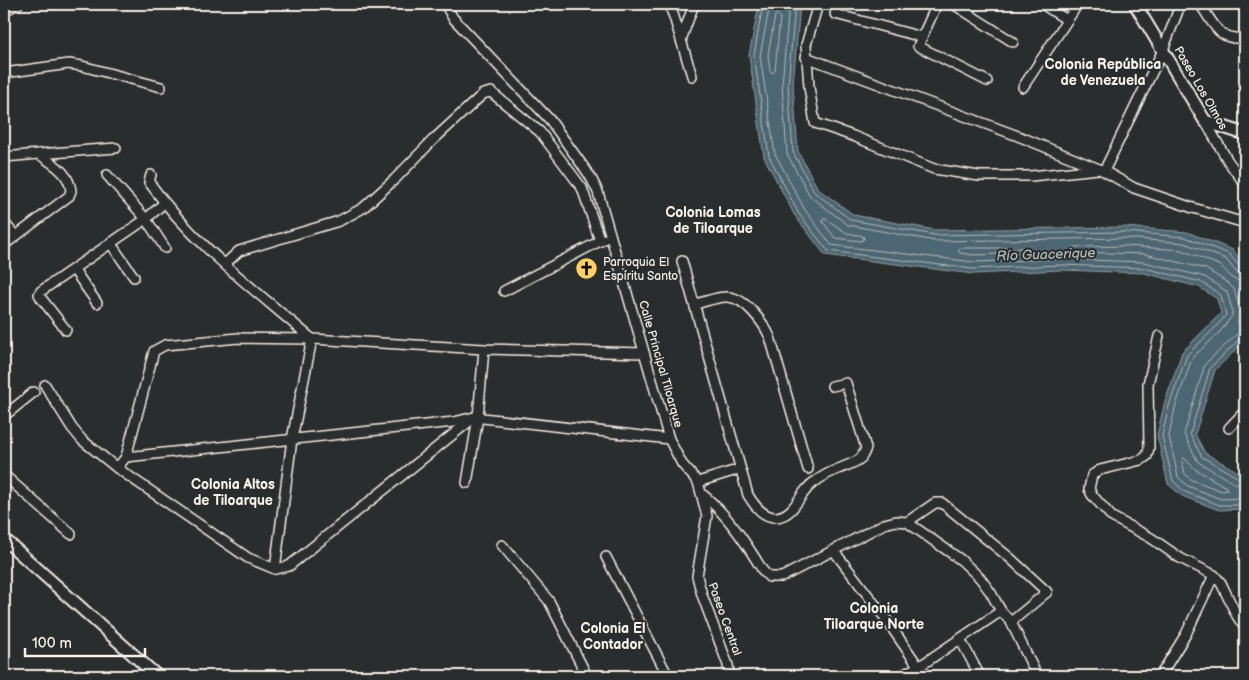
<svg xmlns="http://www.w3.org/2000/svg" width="1249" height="680" font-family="'Balsamiq Sans',sans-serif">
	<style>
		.water { fill: #4e6673; stroke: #909ea2 }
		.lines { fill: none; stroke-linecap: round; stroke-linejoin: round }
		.shore { stroke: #b2b9b9; stroke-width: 1 }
		.minor-casing { stroke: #f4f1e8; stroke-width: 12 }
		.tertiary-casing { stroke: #f4f1e8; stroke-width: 15 }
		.minor { stroke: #2a2d2e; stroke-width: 9 }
		.tertiary { stroke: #2a2d2e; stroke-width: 11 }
		.labels { text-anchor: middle; stroke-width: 4; stroke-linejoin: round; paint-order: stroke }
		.street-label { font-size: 12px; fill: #f4f1e8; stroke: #2a2d2e }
		.poi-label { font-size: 12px; fill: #f4f1e8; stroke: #2a2d2e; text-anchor: start }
		.neighbourhood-label { font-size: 14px; font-weight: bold; fill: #f4f1e8; stroke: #2a2d2e }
		.water-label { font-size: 14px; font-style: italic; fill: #b2b9b9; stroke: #2a2d2e }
	</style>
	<rect width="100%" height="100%" fill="#2a2d2e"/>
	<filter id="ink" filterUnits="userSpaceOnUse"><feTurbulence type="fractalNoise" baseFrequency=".02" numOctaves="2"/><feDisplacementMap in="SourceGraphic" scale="10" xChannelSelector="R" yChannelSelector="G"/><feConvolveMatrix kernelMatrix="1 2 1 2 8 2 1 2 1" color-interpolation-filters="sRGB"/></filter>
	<g filter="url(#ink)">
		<!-- water -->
		<path class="water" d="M759 4H800L793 85 798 151 818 189 854 215 935 230 1125 227 1187 232 1233 250 1245 266V341L1215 370 1195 434 1205 453 1240 473H1245V509L1219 510 1182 496 1168 484 1157 435 1164 405 1182 352 1221 313 1217 299 1199 287 1144 273 1061 270 973 274 825 255 795 216 764 157 749 55Z"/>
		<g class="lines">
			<!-- shore -->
			<g class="shore">
				<path d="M763 4 754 55 769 156 799 214 828 251 973 269 1060 265 1144 268 1201 282 1221 295 1226 315 1214 329 1187 355 1169 406 1162 436 1173 481 1185 492 1220 505H1245"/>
				<path d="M770 4 760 56 775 154 805 210 831 245 974 262 1060 259 1144 262 1205 277 1227 292 1232 309V316L1219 333 1192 358 1175 408 1169 436 1178 477 1188 486 1221 499 1245 498"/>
				<path d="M789 4 782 85 787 154 810 196 848 225 935 241 1125 238 1184 243 1226 259 1236 272 1245 275"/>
				<path d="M795 4 788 85 793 152 814 192 851 220 935 235 1125 232 1185 237 1229 254 1240 267 1245 268"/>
				<path d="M777 14 780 17 775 71 773 73 770 71 768 55 775 16Z"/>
				<path d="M824 218 847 233 863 236 864 239 861 241 835 238 823 222Z"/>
				<path d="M961 248H1023L1025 250 1023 253 974 255 960 253 958 250Z"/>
				<path d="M1245 282 1233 279 1221 266 1182 250 1125 246 1075 247 1072 249 1075 252 1145 254 1206 269 1228 283 1234 289 1240 310 1238 323 1245 324"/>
				<path d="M1245 332 1236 335 1205 364 1184 434 1198 462 1234 483 1245 484"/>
				<path d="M1245 338 1240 339 1210 368 1190 434 1202 457 1237 477 1245 478"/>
				<path d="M1184 458 1195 469 1226 487 1227 490 1222 491 1192 480 1185 474 1182 461Z"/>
			</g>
			<defs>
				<g id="minor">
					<path d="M445 4 453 18 550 120 590 176 598 192 669 439 682 464 698 482 707 516 697 576 702 595 728 665 729 676"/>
					<path d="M669 4 674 17 692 76"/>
					<path d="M818 4 806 45 809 87 815 123 853 136 934 169 979 176H1031L1098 169"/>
					<path d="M937 4 918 46 987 81"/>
					<path d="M953 4 1013 42"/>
					<path d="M1042 4 1067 20"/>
					<path d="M1200 4C1214 24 1218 41 1245 38"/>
					<path d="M4 11 18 4"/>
					<path d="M835 14 922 37"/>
					<path d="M681 40 694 4"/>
					<path d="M806 57 1018 136 1104 171 1134 188 1193 208 1245 223"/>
					<path d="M4 73 69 64 82 66 161 87"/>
					<path d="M1023 87 1074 10"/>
					<path d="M1205 121 1228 161 1245 184"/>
					<path d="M39 154 116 148"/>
					<path d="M4 157 39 154C54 165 69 172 71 191L69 196 4 245"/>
					<path d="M1104 171 1163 50 1178 11"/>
					<path d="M107 175 146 219 165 248"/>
					<path d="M151 175 149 182C193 244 255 290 312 339"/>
					<path d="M4 223 15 235"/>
					<path d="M111 244 134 277"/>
					<path d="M682 261 748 495C754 505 763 518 777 517 796 514 799 493 813 483 820 478 828 473 836 470 844 466 854 464 861 458 863 455 865 451 866 448L846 383 832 386"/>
					<path d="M225 264 239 251 339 221 363 208 395 179 432 141 483 94 491 92 540 132 582 188 600 241"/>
					<path d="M74 270 97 303"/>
					<path d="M504 291 604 239"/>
					<path d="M695 304C705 302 716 297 726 297 744 296 763 322 770 337L808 469"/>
					<path d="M66 330 41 298 39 294 41 291 146 219 164 203"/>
					<path d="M1159 336 1148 384 1149 448 1147 456 1141 460 1100 470 1092 475 1089 489 1092 495 1112 517 1151 538 1180 558 1214 575 1221 583 1237 616 1245 628"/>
					<path d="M45 385 72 428 82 440 117 468 248 558 275 569 289 566 471 420"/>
					<path d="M4 416 34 392"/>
					<path d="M1229 428 1245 411"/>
					<path d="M126 457 154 351 165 345 238 338 312 339 484 349 644 353"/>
					<path d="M117 468 126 457 454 422 474 417 669 439"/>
					<path d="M4 475 71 534"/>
					<path d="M698 482 740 469"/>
					<path d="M467 483 478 417 484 349"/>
					<path d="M702 494C728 515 746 543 763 571L769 577H782L884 524 896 521 907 522 961 560 980 578 991 593 1001 611 1011 622 1037 676"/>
					<path d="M907 522 935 503H942L1010 558 1047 592 1011 622"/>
					<path d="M502 545 549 601 587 676"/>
					<path d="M834 551 883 615 925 676"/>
					<path d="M606 557 668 676"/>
					<path d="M275 569 292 439 312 339"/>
					<path d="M960 639 980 676"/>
					<path d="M900 676 920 666 1001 611"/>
					<path d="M1160 676 1186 634 1214 575"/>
				</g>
				<g id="tertiary">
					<path d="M1135 4 1205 121 1245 134"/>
					<path d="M4 539 157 676"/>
				</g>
			</defs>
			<!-- minor casing -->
			<use href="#minor" class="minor-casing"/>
			<!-- tertiary casing -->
			<use href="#tertiary" class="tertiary-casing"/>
			<!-- minor -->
			<use href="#minor" class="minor"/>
			<!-- tertiary -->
			<use href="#tertiary" class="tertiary"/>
		</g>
	</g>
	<!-- icons -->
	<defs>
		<symbol id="church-disc" viewBox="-11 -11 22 22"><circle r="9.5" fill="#ffd166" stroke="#2a2d2e"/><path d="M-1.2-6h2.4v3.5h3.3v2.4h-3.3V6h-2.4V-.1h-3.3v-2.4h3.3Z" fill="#111"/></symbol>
	</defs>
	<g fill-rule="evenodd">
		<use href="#church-disc" x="574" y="256" width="25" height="25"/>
	</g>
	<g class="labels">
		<!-- street labels -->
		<g class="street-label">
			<text transform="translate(1201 88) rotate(60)" y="4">Paseo Los Olmos</text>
			<text transform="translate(661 364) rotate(74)" y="4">Calle Principal Tiloarque</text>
			<text transform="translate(725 619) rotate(70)" y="4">Paseo Central</text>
		</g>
		<!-- poi labels -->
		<g class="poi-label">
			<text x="603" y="266">Parroquia El<tspan x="603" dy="14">Espíritu Santo</tspan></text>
		</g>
		<!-- neighbourhood labels -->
		<g class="neighbourhood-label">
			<text x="1103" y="69">Colonia República<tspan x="1103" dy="16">de Venezuela</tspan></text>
			<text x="713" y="217">Colonia Lomas<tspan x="713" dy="16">de Tiloarque</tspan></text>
			<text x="233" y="489">Colonia Altos<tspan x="233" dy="16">de Tiloarque</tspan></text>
			<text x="874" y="613">Colonia<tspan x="874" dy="16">Tiloarque Norte</tspan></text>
			<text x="613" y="633">Colonia El<tspan x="613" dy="16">Contador</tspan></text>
		</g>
		<!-- water labels -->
		<g class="water-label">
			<text transform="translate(1046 254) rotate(-2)" y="5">Río Guacerique</text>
		</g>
	</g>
	<!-- margin -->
	<rect width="1249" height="680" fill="none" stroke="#2a2d2e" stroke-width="20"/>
	<rect x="10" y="10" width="1229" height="660" fill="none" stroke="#f4f1e8" stroke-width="2" filter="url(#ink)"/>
	<!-- scale -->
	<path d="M25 648v8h120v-8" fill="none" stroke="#f4f1e8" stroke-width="2.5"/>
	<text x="32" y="648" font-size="15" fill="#f4f1e8" stroke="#2a2d2e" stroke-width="4" paint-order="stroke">100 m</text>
</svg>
